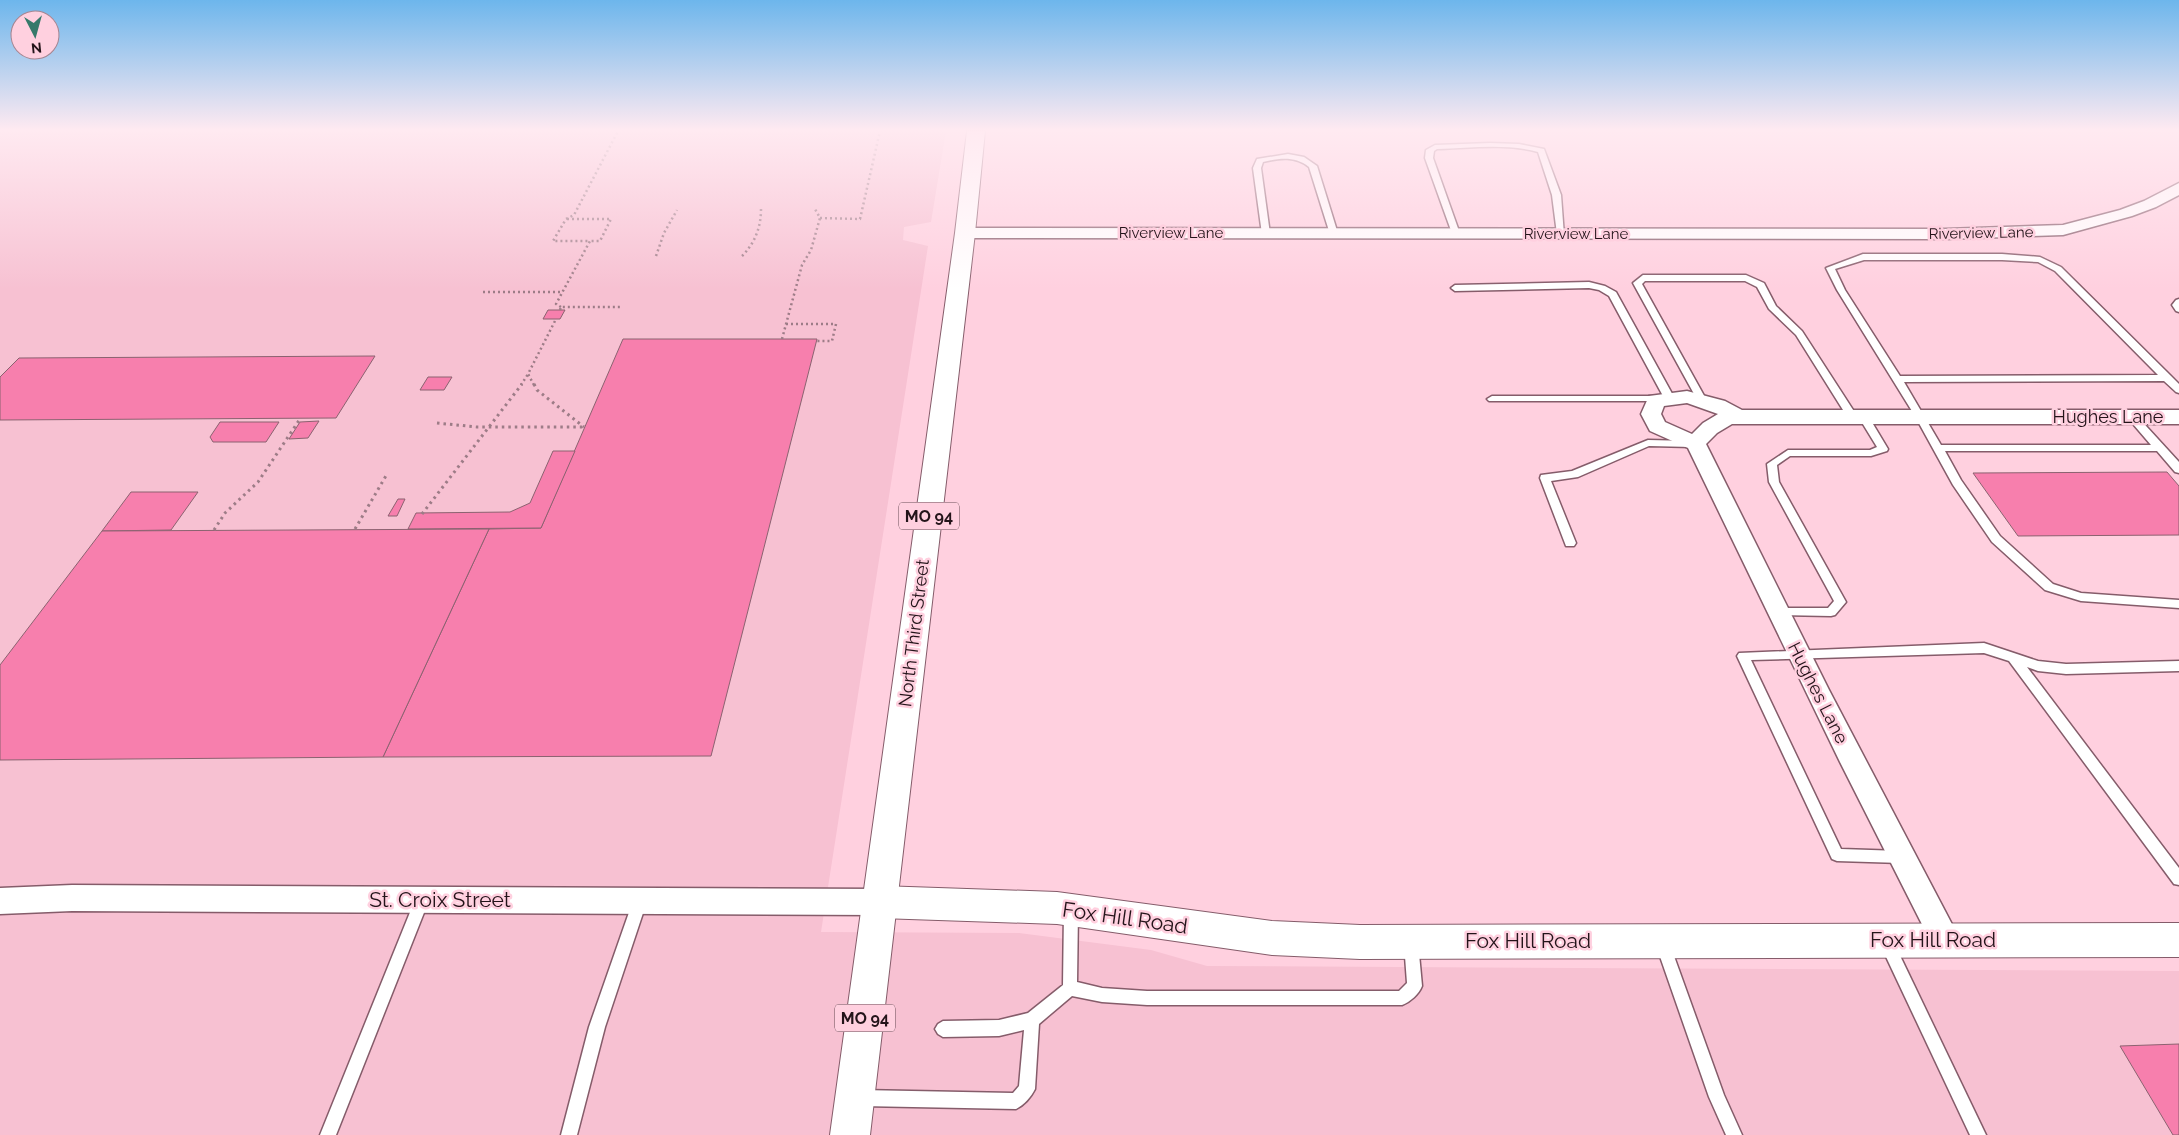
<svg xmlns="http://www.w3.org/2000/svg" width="2179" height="1135" font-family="Raleway,sans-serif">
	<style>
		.built { fill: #f7c1d2 }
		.building { fill: #f77fad; stroke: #8b6270 }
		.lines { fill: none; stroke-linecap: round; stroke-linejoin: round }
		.lane-casing { stroke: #855c6a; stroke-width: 3 }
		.street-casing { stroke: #855c6a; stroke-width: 3 }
		.secondary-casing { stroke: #855c6a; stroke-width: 2 }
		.primary-casing { stroke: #855c6a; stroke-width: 2 }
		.path-far1 { stroke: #9d7c87; stroke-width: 2.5; stroke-dasharray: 2 3; stroke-linecap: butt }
		.path { stroke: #9d7c87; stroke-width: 3; stroke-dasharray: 2.5 4; stroke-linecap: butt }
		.lane { fill: #fff; fill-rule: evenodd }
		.street { fill: #fff; fill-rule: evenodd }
		.secondary { fill: #fff; fill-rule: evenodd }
		.primary { fill: #fff; fill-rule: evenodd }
		.labels { text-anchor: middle; stroke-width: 5; stroke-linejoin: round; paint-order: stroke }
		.far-street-label { font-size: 15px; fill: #24141a; stroke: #ffd0df }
		.shield { fill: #ffd0df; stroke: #664c55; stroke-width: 1 }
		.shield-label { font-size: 16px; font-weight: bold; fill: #24141a }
		.street-label { font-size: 18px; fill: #24141a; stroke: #ffd0df }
		.near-street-label { font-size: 21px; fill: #24141a; stroke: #ffd0df }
	</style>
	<rect width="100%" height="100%" fill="#ffd0df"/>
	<!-- built -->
	<path class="built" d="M0 131H946L931 222 904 227 903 240 928 246 821 932 1019 933 1151 950 1207 966 2179 971V1135H0Z"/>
	<!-- building -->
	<g class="building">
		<path d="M548 310H565L560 319H543Z"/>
		<path d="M623 339H817L711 756 383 757 489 529 541 528Z"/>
		<path d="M375 356 336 418 0 420V377L19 358Z"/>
		<path d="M428 377H452L444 390H420Z"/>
		<path d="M319 421 308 438 289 439 300 422Z"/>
		<path d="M220 422H279L266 442H213L210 437Z"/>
		<path d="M553 451H575L541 528 408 529 416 513 510 512 530 503Z"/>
		<path d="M2167 472 2179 486V535L2018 536 1973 473Z"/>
		<path d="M131 492H198L171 530 102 531Z"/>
		<path d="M398 499H405L397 516H388Z"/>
		<path d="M489 529 383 757 0 760V665L102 531Z"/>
		<path d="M2179 1044V1135H2173L2120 1046Z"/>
	</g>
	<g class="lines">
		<defs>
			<g id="lane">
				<path d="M1490 143 1519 144 1544 149 1561 195 1564 236 1561 237 1557 234 1552 195 1538 152C1506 143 1470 148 1437 149L1434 151 1433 158 1460 234 1456 237 1453 236 1425 158 1426 150 1435 145Z"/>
				<path d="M1288 154 1304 157 1317 166 1338 234 1337 236 1334 237 1330 234 1309 167C1295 156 1280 158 1263 162L1261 168 1270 234 1266 237 1262 234 1253 168 1257 159Z"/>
				<path d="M1863 254H2002L2040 257 2061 267 2171 376 2179 384V393L2176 392 2164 381 1904 382 1941 445H2151L2127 417 2132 414 2136 415 2179 462V473L2175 472 2157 451H1945L1961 480 2000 536 2053 584 2081 593 2179 600V608L2081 601 2045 590 1992 542 1953 485 1915 416 1837 290 1826 268ZM1864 260H2002L2038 262 2055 271 2158 375 1900 376 1845 290 1835 269Z"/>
				<path d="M1643 275H1746L1764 283 1776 306 1802 331 1857 416 1856 418H1848L1796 335 1769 309 1757 287 1745 281H1645L1642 284 1707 401 1702 404 1699 403 1633 283Z"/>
				<path d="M1589 282 1605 286 1616 292 1675 399 1673 401H1489L1487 399 1492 396H1663L1609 296 1599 290 1589 288 1455 291 1451 288 1455 285Z"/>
				<path d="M2179 299V312L2176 311 2172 305 2176 300Z"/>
				<path d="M1863 413 1867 414 1888 449 1887 451 1871 456H1790L1777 465 1779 482 1846 602 1835 615 1831 616 1774 615 1772 612 1774 609 1778 608H1828L1834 601 1769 482 1767 464 1788 450H1870L1877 447 1858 416Z"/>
				<path d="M1648 440 1692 441 1697 444 1692 447 1649 446 1578 477 1551 481 1576 543 1574 546H1566L1540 478 1541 475 1572 471Z"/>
				<path d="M1984 643 2038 661 2066 664 2179 661V671L2066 674 2038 671 2027 667 2179 868V885L2174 884 2009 661 1984 653 1751 660 1841 849 1901 851 1906 853 1908 857 1906 861 1901 863 1837 861 1832 859 1737 656 1739 653Z"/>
				<path d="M422 893 427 895 429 900 336 1135H320L415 900 417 895Z"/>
				<path d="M640 894 645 896 647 901 605 1027 577 1135H561L589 1027 633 901 635 896Z"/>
				<path d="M1071 904 1076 906 1078 911 1077 982 1102 988 1147 991H1399L1407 983 1404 943 1406 938 1411 936 1416 938 1418 943 1422 986C1419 994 1410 1002 1402 1005H1147L1102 1002 1072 996 1039 1024 1035 1089C1031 1097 1024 1105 1016 1109L861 1106 855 1104 853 1098 855 1092 861 1090 1013 1093 1019 1086 1024 1030 999 1036 943 1037 938 1034 935 1029 938 1024 943 1021 999 1020 1028 1013 1063 985 1064 911 1066 906Z"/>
				<path d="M1887 937 1892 939 1986 1135H1970L1880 944 1882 939Z"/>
				<path d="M1663 938 1668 940 1670 945 1724 1095 1742 1135H1726L1709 1097 1656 945 1658 940Z"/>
			</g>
			<g id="street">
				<path d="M2179 183V195L2156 207 2132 216 2063 235 1945 239 965 238 959 237 957 233 959 229 965 228 1945 229 2063 225 2120 210 2144 201Z"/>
				<path d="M1687 391 1725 401 1742 410H2179V424H1732L1717 433 1706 444 1829 690 1955 930 1959 940 1955 950 1945 954 1935 950 1840 762 1688 448 1650 431 1641 414 1649 396ZM1687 403 1718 414 1703 423 1692 434 1665 422 1661 414 1664 406Z"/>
				<path d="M72 885 880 889 890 893 894 902 890 911 880 915 72 911 0 914V888Z"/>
			</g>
			<path id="secondary" d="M880 886 1057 892 1272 921 1360 925 2179 923V957L1360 959 1272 955 1057 924 880 918 868 913 863 902 868 891Z"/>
			<path id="primary" d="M967 131H985L975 233 870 1135H830L955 233Z"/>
		</defs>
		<!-- lane casing -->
		<use href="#lane" class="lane-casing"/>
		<!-- street casing -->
		<use href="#street" class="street-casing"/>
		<!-- secondary casing -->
		<use href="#secondary" class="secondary-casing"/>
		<!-- primary casing -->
		<use href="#primary" class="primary-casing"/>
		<!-- path-far1 -->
		<g class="path-far1">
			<path d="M820 218 860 219 880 131"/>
			<path d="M567 219H611L600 241H590"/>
			<path d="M656 256 664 233 677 210"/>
			<path d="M742 256C755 243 761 227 761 209"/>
			<path d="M483 292H563"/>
			<path d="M561 307 556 304 590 241H553L566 219 574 215 618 131"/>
			<path d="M560 310 561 307H622"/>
			<path d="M786 324H836L832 341H817"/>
			<path d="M782 339 802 265 811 250 820 218 815 209"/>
			<path d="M521 385 528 374"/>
			<path d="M534 385 528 374 556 319"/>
		</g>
		<!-- path -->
		<g class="path">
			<path d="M534 384 537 390 584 427"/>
			<path d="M437 423 477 427H585"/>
			<path d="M422 514 522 384"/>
			<path d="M355 529 387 474"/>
			<path d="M214 530 225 513 258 482 300 419"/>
		</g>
		<!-- lane -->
		<use href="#lane" class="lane"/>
		<!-- street -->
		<use href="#street" class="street"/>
		<!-- secondary -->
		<use href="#secondary" class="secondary"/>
		<!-- primary -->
		<use href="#primary" class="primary"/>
	</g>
	<!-- sky -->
	<linearGradient id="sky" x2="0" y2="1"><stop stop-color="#6db6ec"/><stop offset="0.45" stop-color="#ffeaf1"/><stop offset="1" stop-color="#ffeaf1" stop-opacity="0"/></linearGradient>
	<rect width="2179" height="289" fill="url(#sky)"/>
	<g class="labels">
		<!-- far-street labels -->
		<g class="far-street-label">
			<text x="1171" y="238">Riverview Lane</text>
			<text transform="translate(1981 233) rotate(-1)" y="5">Riverview Lane</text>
			<text x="1576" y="239">Riverview Lane</text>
		</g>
		<!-- shield labels -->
		<g class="shield">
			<rect x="899" y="502.5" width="60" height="27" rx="4"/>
			<rect x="835" y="1004.5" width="60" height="27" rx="4"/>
		</g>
		<g class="shield-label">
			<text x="929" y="522">MO 94</text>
			<text x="865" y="1024">MO 94</text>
		</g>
		<!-- street labels -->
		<g class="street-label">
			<text x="2108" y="423">Hughes Lane</text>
			<text transform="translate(914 633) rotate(-83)" y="6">North Third Street</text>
			<text transform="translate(1818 693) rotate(63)" y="6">Hughes Lane</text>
		</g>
		<!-- near-street labels -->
		<g class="near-street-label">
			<text x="440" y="907">St. Croix Street</text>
			<text transform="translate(1125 918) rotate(8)" y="7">Fox Hill Road</text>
			<text x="1933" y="947">Fox Hill Road</text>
			<text x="1528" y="948">Fox Hill Road</text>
		</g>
	</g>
	<!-- north arrow -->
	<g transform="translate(35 35) rotate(174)"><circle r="24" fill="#ffd0df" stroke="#a78590"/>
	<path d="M0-4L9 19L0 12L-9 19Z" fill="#36796a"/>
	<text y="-8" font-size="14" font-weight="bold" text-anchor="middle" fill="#24141a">N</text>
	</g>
</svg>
